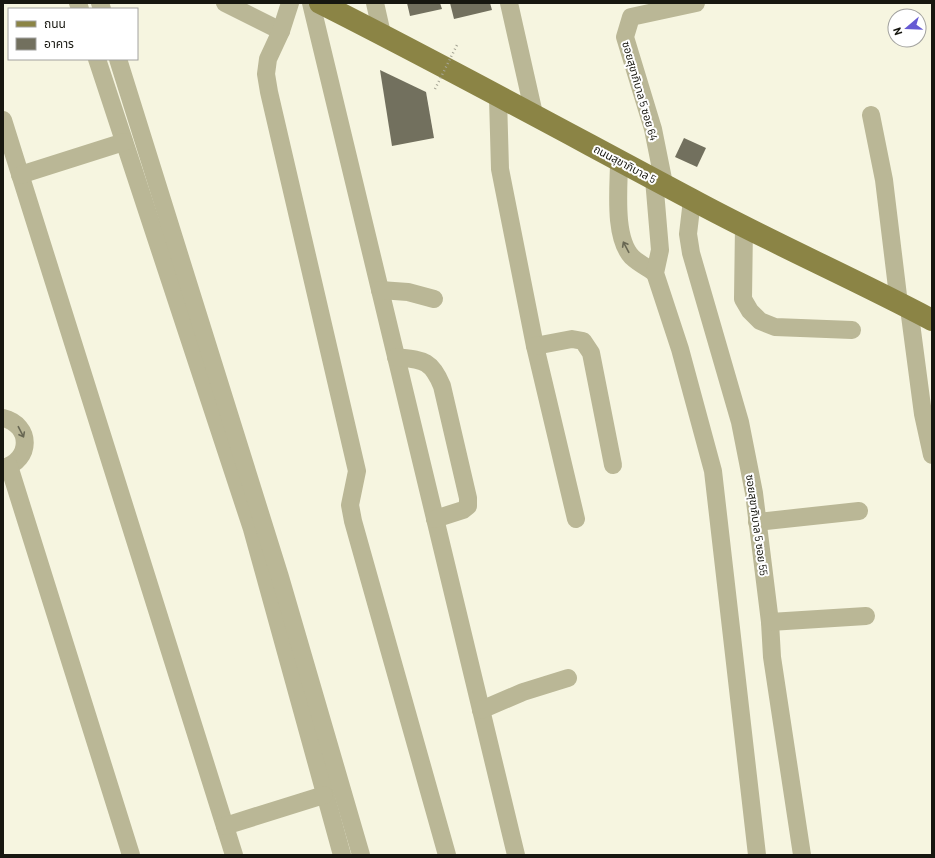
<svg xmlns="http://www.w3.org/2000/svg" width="935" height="858" font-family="Barlow,'Noto Sans Thai',sans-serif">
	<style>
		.building { fill: #72705e }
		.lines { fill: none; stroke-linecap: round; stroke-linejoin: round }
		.minor { stroke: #bab796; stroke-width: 18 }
		.major { stroke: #8b8445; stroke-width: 22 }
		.path-bridge { stroke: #a5a494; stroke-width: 2.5; stroke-dasharray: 1 3; stroke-linecap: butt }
		.oneway { stroke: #686753 }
		.labels { text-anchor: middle; stroke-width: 4; stroke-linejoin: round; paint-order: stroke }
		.street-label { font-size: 11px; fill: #171710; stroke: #fff }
	</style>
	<rect width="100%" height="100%" fill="#f6f5e0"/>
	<!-- building -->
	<g class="building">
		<path d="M407 3H440L442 9 410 16Z"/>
		<path d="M450 3H490L492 10 454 19Z"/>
		<path d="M380 70 426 92 434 138 392 146Z"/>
		<path d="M684 138 706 148 697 167 675 157Z"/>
	</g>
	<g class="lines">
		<!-- minor -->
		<g class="minor">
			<path d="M78 3 80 9"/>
			<path d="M100 3 102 9"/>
			<path d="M225 3 281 31"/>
			<path d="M290 3 281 31 268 59 266 74 269 92 357 471 350 505 353 521 447 855"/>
			<path d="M311 3 516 855"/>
			<path d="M375 3 382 34"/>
			<path d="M509 3 534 114"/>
			<path d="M97 59 252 529 342 855"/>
			<path d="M118 59 280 577 361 855"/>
			<path d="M498 98 500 169 535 346 576 519"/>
			<path d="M871 115 884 180 899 304"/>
			<path d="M3 120 234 855"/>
			<path d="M619 161C619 187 613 237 632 257 638 263 648 268 655 273"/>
			<path d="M20 175 124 142"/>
			<path d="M654 179 660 250 655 273 680 349 713 471 757 855"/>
			<path d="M664 184 653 129 625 37 631 17 696 3"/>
			<path d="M692 200 688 234 691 253 740 422 754 493 770 622 772 657 802 855"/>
			<path d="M744 226 743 299 750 311 760 321 775 327 852 330"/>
			<path d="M380 290 408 292 434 299"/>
			<path d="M909 308 923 414 932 455"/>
			<path d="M535 346 572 339 583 341 591 353 613 465"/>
			<path d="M396 357C422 360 431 359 442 386L468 498V506L463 510 435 519"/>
			<path d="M3 418C32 425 32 460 3 468"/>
			<path d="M9 466 131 855"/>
			<path d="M757 522 859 511"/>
			<path d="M770 622 866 616"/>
			<path d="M481 710 523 692 568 678"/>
			<path d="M225 826 324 795"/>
		</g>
		<!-- major -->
		<path class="major" d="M320 3C445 66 567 133 691 199 770 242 853 278 932 320"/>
		<!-- path-bridge -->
		<path class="path-bridge" d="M435 89 458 43"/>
	</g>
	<!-- one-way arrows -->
	<defs><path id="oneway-shaft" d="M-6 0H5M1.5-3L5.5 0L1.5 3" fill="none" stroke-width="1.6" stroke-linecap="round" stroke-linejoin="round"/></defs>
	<g class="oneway">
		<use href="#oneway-shaft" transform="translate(626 247) rotate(-118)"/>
		<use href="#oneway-shaft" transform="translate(21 432) rotate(63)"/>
	</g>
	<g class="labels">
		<!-- street labels -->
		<g class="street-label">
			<text transform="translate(640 91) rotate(74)" y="4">ซอยสุขาภิบาล 5 ซอย 64</text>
			<text transform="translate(625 164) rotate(28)" y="4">ถนนสุขาภิบาล 5</text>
			<text transform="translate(757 525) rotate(82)" y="4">ซอยสุขาภิบาล 5 ซอย 55</text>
		</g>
	</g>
	<!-- border -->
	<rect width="935" height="858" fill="none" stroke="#171710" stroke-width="8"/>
	<!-- legend -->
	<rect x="8" y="8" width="130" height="52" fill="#ffffff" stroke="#a2a29f"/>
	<rect x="16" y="21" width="20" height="6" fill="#8b8445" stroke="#a2a29f"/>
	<text x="44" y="28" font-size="12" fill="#171710">ถนน</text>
	<rect x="16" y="38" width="20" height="12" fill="#72705e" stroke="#a2a29f"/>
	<text x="44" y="48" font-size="12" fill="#171710">อาคาร</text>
	<!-- north arrow -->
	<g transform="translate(907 28) rotate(251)"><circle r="19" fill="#ffffff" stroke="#a2a29f"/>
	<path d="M0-3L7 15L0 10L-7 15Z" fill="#665ad3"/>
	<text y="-6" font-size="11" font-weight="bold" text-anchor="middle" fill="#171710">N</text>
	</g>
</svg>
